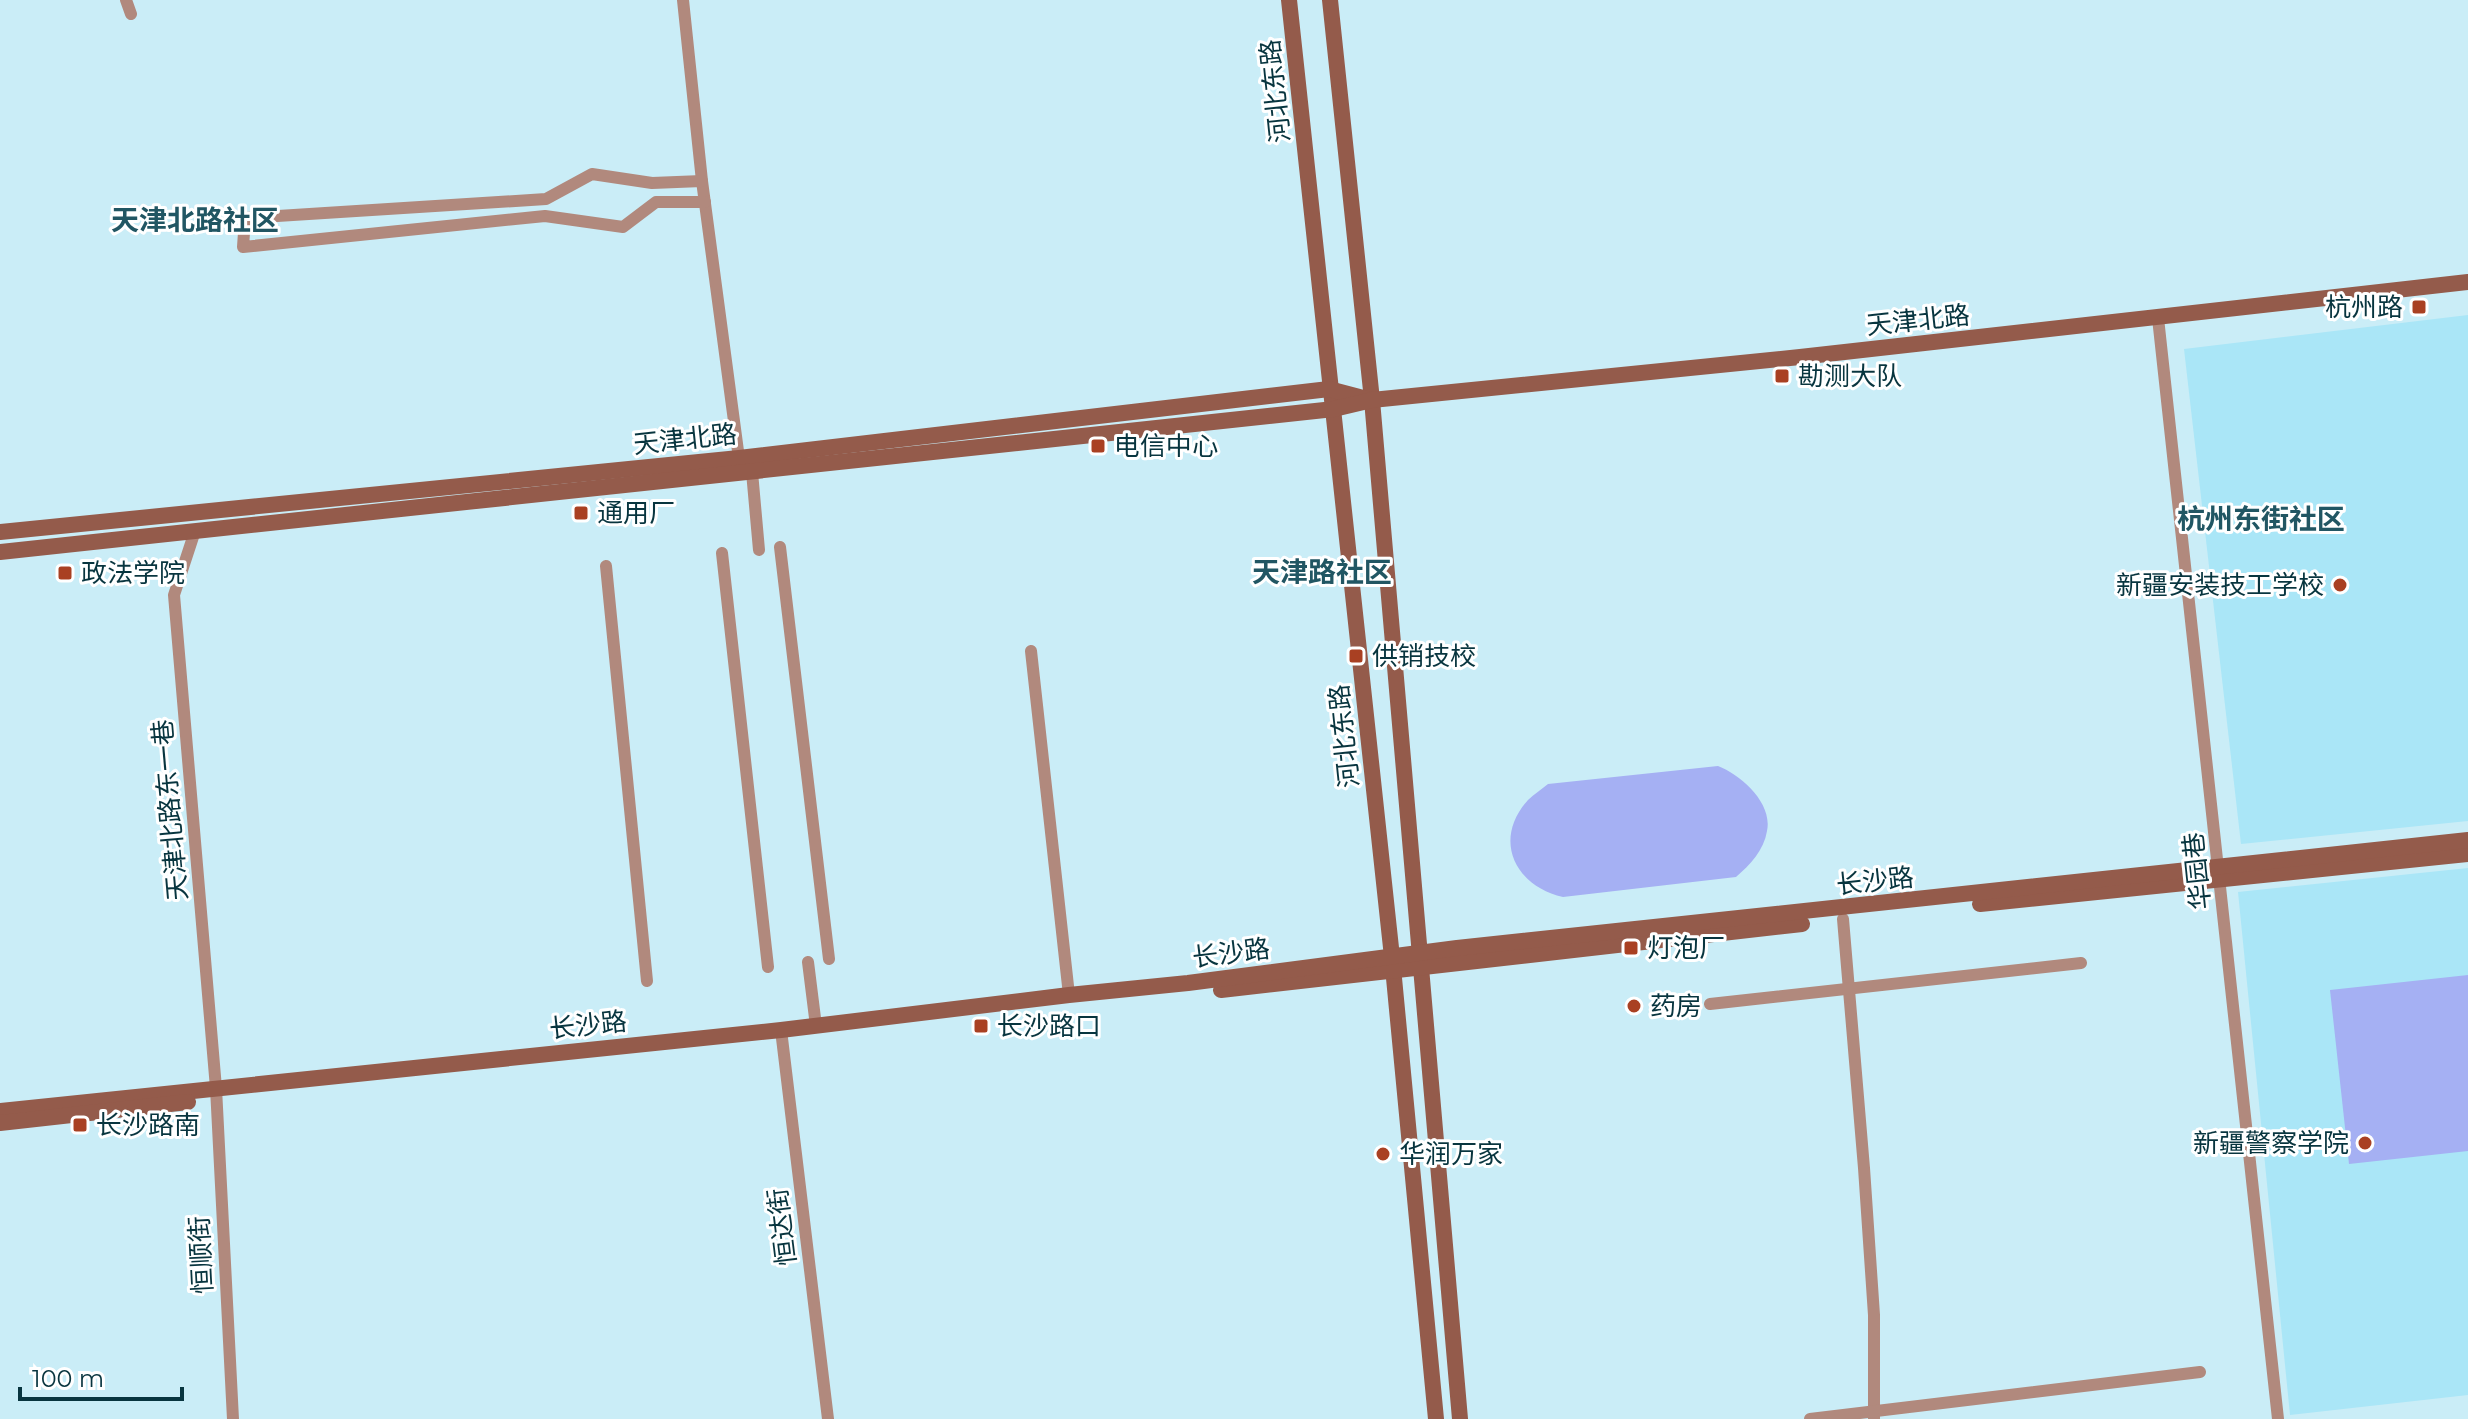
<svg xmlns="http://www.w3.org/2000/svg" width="2468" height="1419" font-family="Montserrat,'Noto Sans SC',sans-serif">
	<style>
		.built { fill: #aae6f7 }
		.garden { fill: #a5b0f3 }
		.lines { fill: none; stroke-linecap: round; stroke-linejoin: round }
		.street { stroke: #b1897d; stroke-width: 12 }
		.secondary { stroke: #945b4b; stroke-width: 16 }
		.poi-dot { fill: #a94022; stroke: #fff; stroke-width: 3 }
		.labels { text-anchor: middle; stroke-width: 6; stroke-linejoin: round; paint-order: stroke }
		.street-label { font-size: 26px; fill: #08353f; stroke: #fff }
		.poi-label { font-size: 26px; fill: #08353f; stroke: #fff; text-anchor: start }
		.neighbourhood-label { font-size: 28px; font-weight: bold; fill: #215663; stroke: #fff }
	</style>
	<rect width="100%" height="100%" fill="#caedf7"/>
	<!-- built -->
	<g class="built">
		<path d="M2468 315V821L2241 844 2184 349Z"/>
		<path d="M2468 868V1395L2290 1415 2238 892Z"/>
	</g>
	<!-- garden -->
	<g class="garden">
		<path d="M1718 766C1741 775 1773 803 1767 831 1764 850 1750 865 1736 877L1563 897C1515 886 1492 840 1528 800 1534 794 1542 789 1548 784Z"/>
		<path d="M2468 975V1151L2349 1164 2330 990Z"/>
	</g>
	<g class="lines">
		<!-- street -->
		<g class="street">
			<path d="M126 0 131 14"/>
			<path d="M683 0 702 181 740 466"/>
			<path d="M702 181 652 183 592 174 546 199 245 218 243 247 545 216 623 227 656 202H705"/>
			<path d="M2158 318 2278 1419"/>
			<path d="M752 472 759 550"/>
			<path d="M195 531 174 595 216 1088 233 1419"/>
			<path d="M780 547 829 959"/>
			<path d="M722 553 768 967"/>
			<path d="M606 566 647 981"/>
			<path d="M1031 651 1069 995"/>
			<path d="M1843 919 1864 1168 1874 1315V1419"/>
			<path d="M808 962 816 1026"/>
			<path d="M1710 1004 2081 963"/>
			<path d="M781 1030 828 1419"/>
			<path d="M1810 1419 2200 1372"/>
		</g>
		<!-- secondary -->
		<g class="secondary">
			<path d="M1289 0 1392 957 1436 1419"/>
			<path d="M1330 0 1372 400 1460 1419"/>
			<path d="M0 532 739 458 1329 389 1367 399"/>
			<path d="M0 552 1334 409 1372 400 1800 357 2468 282"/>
			<path d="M1980 904 2468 854"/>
			<path d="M1221 990 1802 924"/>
			<path d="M0 1111 781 1030 1069 995 1188 983 1457 948 2468 840"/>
			<path d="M0 1123 188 1102"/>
		</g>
	</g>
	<!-- markers -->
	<g class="poi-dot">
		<rect x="2411" y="299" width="16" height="16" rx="4"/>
		<rect x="1774" y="368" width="16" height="16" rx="4"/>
		<rect x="1090" y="438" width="16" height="16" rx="4"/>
		<rect x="573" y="505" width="16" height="16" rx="4"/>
		<rect x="57" y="565" width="16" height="16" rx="4"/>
		<circle cx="2340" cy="585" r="8"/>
		<rect x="1348" y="648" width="16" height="16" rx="4"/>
		<rect x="1623" y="940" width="16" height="16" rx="4"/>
		<circle cx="1634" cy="1006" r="8"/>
		<rect x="973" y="1018" width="16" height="16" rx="4"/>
		<rect x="72" y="1117" width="16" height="16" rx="4"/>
		<circle cx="2365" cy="1143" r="8"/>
		<circle cx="1383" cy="1154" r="8"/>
	</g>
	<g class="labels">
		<!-- street labels -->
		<g class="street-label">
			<text transform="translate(1275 91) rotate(-96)" y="9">河北东路</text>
			<text transform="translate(1918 320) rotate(-6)" y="9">天津北路</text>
			<text transform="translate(685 439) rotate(-6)" y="9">天津北路</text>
			<text transform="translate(1344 736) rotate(-96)" y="9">河北东路</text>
			<text transform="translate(170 810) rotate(-95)" y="9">天津北路东一巷</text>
			<text transform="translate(2197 871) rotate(-96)" y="9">华园巷</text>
			<text transform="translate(1875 881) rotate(-6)" y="9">长沙路</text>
			<text transform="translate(1231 953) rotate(-7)" y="9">长沙路</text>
			<text transform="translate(588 1025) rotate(-6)" y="9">长沙路</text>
			<text transform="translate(782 1227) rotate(-97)" y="9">恒达街</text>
			<text transform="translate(201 1255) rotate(-93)" y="9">恒顺街</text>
		</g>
		<!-- poi labels -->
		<g class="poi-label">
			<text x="2403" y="316" text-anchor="end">杭州路</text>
			<text x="1798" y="385">勘测大队</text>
			<text x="1114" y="455">电信中心</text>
			<text x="597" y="522">通用厂</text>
			<text x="81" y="582">政法学院</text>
			<text x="2324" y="594" text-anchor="end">新疆安装技工学校</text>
			<text x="1372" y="665">供销技校</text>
			<text x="1647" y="957">灯泡厂</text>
			<text x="1650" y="1015">药房</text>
			<text x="997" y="1035">长沙路口</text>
			<text x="96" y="1134">长沙路南</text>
			<text x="2349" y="1152" text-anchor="end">新疆警察学院</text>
			<text x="1399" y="1163">华润万家</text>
		</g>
		<!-- neighbourhood labels -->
		<g class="neighbourhood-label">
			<text x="195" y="230">天津北路社区</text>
			<text x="2261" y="529">杭州东街社区</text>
			<text x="1322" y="582">天津路社区</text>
		</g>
	</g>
	<!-- scale -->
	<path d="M20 1387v12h162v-12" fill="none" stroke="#08353f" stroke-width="4"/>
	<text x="32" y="1387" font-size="24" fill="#08353f" stroke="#ffffff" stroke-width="6" paint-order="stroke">100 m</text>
</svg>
